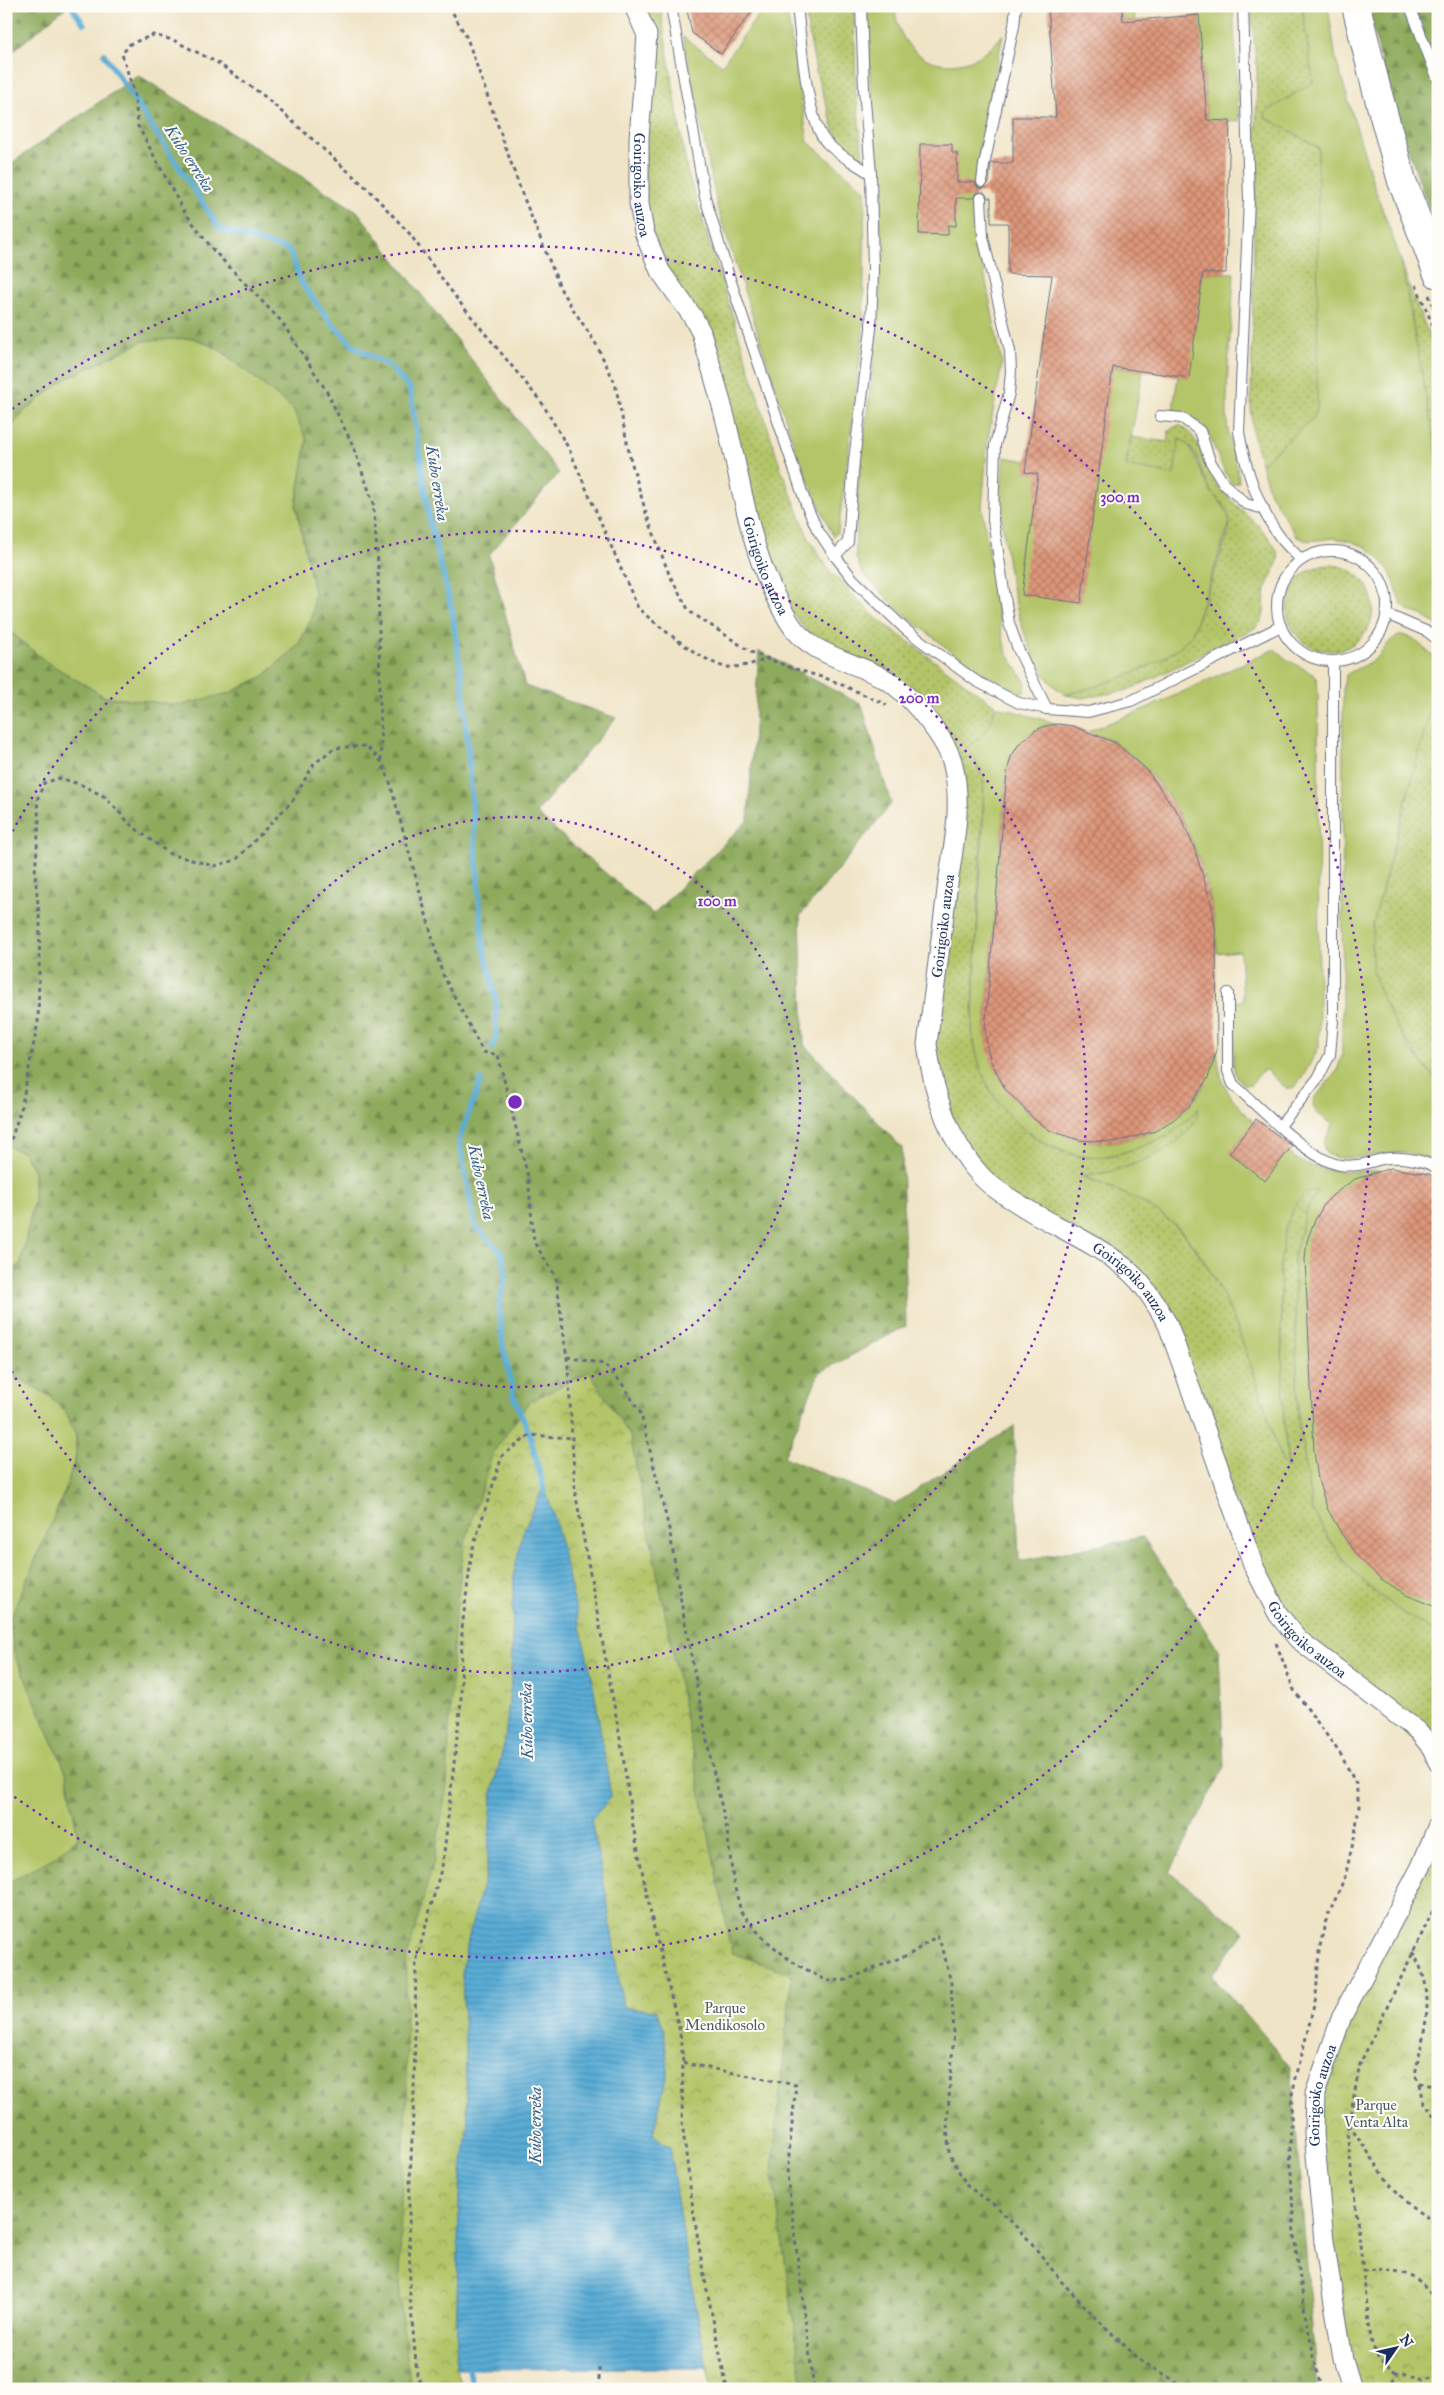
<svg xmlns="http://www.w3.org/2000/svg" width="1444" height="2395" font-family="'IM FELL Great Primer',serif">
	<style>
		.grass { fill: #b3c568; stroke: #677a63 }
		.forest { fill: url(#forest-firs); stroke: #546c5d }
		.park { fill: url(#park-crowns); stroke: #677a63 }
		.garden { fill: url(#garden-dots); stroke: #677a63 }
		.water { fill: url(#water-rules); stroke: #3a6e9a }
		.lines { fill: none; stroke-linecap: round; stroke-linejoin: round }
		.stream { stroke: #5aacd5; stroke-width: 5.5 }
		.building { fill: url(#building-cross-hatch) }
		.lane-casing { stroke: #666e82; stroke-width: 12 }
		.street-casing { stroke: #666e82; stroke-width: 21 }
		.secondary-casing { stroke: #666e82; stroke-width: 30 }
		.path { stroke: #666e82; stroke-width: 3; stroke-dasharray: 4 4; stroke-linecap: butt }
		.lane { stroke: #fff; stroke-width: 10 }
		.street { stroke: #fff; stroke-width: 19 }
		.secondary { stroke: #fff; stroke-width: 28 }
		.ring { fill: none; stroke: #7b2cbf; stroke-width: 2.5; stroke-dasharray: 2.5 5 }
		.labels { text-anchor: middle; stroke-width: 4; stroke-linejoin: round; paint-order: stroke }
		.street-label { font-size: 15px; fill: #1b2f5e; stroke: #fdfcf7 }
		.park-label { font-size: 15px; fill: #495c61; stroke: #fdfcf7 }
		.water-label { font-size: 16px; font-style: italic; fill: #315b88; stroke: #fdfcf7 }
		.centre { fill: #7b2cbf; stroke: #fdfcf7; stroke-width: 2.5 }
		.ring-label { font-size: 15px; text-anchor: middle; font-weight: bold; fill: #7b2cbf; stroke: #fdfcf7; stroke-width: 4; stroke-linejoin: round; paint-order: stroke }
	</style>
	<defs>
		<pattern id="forest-firs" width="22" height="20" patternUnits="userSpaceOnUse" patternTransform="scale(1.25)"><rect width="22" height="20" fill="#8eaa5c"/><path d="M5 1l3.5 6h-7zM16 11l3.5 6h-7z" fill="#738b4f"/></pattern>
		<pattern id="park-crowns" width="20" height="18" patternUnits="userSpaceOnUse" patternTransform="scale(1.25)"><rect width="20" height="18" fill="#b3c568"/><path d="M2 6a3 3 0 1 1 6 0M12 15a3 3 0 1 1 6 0" fill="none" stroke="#91a059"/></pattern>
		<pattern id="garden-dots" width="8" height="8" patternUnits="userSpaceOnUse" patternTransform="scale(1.25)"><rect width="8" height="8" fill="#b3c568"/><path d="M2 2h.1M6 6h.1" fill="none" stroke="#91a059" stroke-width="1.8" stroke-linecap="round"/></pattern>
		<pattern id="water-rules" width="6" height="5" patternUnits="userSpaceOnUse" patternTransform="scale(1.25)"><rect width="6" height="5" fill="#5aacd5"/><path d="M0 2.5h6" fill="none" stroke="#4a8cb0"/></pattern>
		<pattern id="building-cross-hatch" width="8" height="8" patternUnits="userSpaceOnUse" patternTransform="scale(1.25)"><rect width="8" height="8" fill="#de9679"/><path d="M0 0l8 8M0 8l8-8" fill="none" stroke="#b37b66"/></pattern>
	</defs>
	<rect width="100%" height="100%" fill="#fdfcf7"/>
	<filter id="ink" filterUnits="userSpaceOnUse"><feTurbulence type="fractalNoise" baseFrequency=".02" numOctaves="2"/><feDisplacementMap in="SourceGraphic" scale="10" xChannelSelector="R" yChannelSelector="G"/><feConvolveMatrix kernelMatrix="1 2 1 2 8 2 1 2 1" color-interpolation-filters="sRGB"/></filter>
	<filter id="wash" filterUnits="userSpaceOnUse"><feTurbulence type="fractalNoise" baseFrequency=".0096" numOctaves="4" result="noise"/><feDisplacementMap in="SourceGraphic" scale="20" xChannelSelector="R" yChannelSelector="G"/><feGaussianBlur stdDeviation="1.12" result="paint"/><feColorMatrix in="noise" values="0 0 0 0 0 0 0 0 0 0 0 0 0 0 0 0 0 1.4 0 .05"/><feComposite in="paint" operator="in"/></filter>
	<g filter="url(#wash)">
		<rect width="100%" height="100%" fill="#f0e4c6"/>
		<!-- grass -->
		<g class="grass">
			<path d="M765 6H786L808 142 865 190 863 336 838 532 833 536 797 454 718 210 683 37 722 65Z"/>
			<path d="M866 6H895C897 69 968 84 1003 34L974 182V220L1002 364 988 438 982 507 1001 631 1007 653 1026 683 1024 692 1018 693 962 660 899 610 862 573 856 557V502L880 309 878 214 880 196 873 134Z"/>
			<path d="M1122 6H1133L1135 20 1123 21Z"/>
			<path d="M1196 6H1233L1239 121 1207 120 1199 15Z"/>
			<path d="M1302 6H1328L1336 60 1376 192 1401 260 1438 460V626L1422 615 1407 610 1401 604 1394 581 1388 569 1379 558 1366 547 1350 541 1334 538 1309 541 1297 537 1270 493 1261 464 1313 418 1318 147 1265 117V112L1313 82Z"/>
			<path d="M1203 273H1234C1232 321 1226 370 1227 418 1227 440 1238 462 1239 482L1233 484C1216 466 1214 427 1192 417 1186 414 1179 412 1173 410L1178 376Z"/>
			<path d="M193 337 220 350 292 408 307 440 296 505 314 592 312 617 299 644 264 676 230 693 182 705 105 697 45 661 12 633 6 624V434L24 411 64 380 143 341Z"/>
			<path d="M1113 367 1143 371 1126 465 1179 439 1188 444 1210 490 1227 511 1230 522 1192 634C1168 666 1104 684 1066 695 1019 668 1005 557 1001 507 1000 491 1003 473 1005 457L1027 461Z"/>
			<path d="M1402 635 1414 639 1438 661V681L1373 924 1384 1001 1410 1050 1438 1082V1162C1427 1158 1416 1154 1404 1153 1387 1150 1329 1168 1324 1149 1322 1141 1331 1132 1332 1124L1317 1113 1313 1105 1314 1099 1337 1071 1342 1055 1343 687 1346 675C1355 668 1366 667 1375 659 1388 649 1382 642 1402 635Z"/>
			<path d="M1272 650H1276L1286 659 1313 674 1317 680 1318 693 1319 1047 1302 1078 1293 1089H1287L1266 1070 1262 1071 1251 1085H1245C1237 1079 1234 1073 1233 1062L1235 1002 1243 1001 1240 951 1217 953C1215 879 1181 787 1117 744 1109 738 1098 735 1089 731L1159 703Z"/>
			<path d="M996 706 1058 724C1027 733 1016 741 1007 772L985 1029C994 1119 1092 1176 1170 1120 1177 1115 1185 1110 1191 1104 1205 1088 1211 1069 1217 1050 1219 1064 1219 1077 1227 1090 1238 1110 1288 1158 1308 1165 1333 1173 1355 1172 1381 1170 1339 1183 1322 1201 1307 1241L1406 1595 1438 1608V1633L1397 1609 1370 1588 1344 1561 1329 1539 1312 1509 1298 1417 1294 1255 1306 1211 1318 1190 1308 1192 1280 1265 1284 1421 1288 1470 1282 1461C1258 1391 1229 1273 1174 1224 1146 1201 1113 1188 1080 1175 1088 1174 1098 1174 1107 1172 1133 1166 1197 1141 1198 1109 1188 1118 1178 1130 1166 1136 1150 1146 1104 1160 1086 1157 1045 1151 1007 1122 988 1086 979 1069 975 1049 972 1031L984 805 953 763C970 738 987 738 996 706Z"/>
			<path d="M6 1146 23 1152 34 1171V1201L21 1262 6 1279Z"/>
			<path d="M6 1375 23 1381 50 1396 67 1414 76 1436V1456L65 1491 10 1619 14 1653 67 1774 78 1838 53 1858 6 1884Z"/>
		</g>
		<!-- forest -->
		<g class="forest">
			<path d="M6 6H67L6 57Z"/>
			<path d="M1368 6H1438V234L1389 94Z"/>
			<path d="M138 75 357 211 559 473 489 555 525 686 616 718 536 813 653 914 748 820 759 651 862 705 891 804 800 916 804 1044 902 1148 906 1326 819 1373 784 1457 895 1504 1014 1426 1019 1561 1143 1537 1219 1651 1224 1768 1170 1872 1244 1932 1212 1975 1291 2068 1317 2389H803L772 2170 792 1974 732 1953 630 1436 589 1372 529 1402 493 1453 454 1629 447 1785 434 1861 407 2094 401 2200 400 2298 411 2389H6V1884L53 1858 78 1838 67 1774 14 1653 10 1619 65 1491 76 1456V1436L67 1414 50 1396 23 1381 6 1375V1279L21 1262 34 1201V1171L23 1152 6 1146V624L12 633 45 661 105 697 182 705 230 693 264 676 299 644 312 617 314 592 296 505 307 440 292 408 220 350 193 338 143 341 64 380 24 411 6 434V167Z"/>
		</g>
		<!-- park -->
		<g class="park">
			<path d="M589 1372 630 1436 732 1953 792 1974 772 2170 803 2389H712L707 2368 674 2184 653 2134 668 2069 656 2010 623 2008 606 1894 591 1820 611 1797 592 1678 564 1565 514 1572 511 1682 505 1741 493 1789 486 1874 471 1927 462 1971 468 2123 459 2197 456 2369 463 2389H411L400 2298 401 2200 407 2094 406 1961 434 1861 447 1785 454 1629 464 1546 493 1453 529 1402Z"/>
			<path d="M1438 1825V2389H1352L1314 2133 1342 2016Z"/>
		</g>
		<!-- garden -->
		<g class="garden">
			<path d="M634 6H660L687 171 780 466 809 539 830 571 876 618 996 706C993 716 990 727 983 735 973 745 962 749 954 762L974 755 984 782 972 1031C975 1049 979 1069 988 1086 1007 1121 1045 1153 1086 1157 1104 1159 1126 1152 1142 1146 1150 1143 1160 1140 1167 1136 1179 1128 1189 1118 1199 1108 1194 1144 1138 1165 1108 1172 1099 1174 1089 1174 1081 1176 1113 1189 1148 1201 1174 1225 1231 1277 1257 1388 1282 1461L1288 1469 1284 1421 1280 1265 1285 1228 1296 1203 1308 1192 1318 1190 1306 1211 1294 1255 1298 1417 1312 1509 1329 1539 1344 1561 1370 1588 1397 1609 1438 1633V1762L1282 1618 1152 1297 981 1176 930 1070 953 763 918 706 823 652 768 582 706 350 644 232 647 35Z"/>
			<path d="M804 6H854L856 91 863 158 840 140 834 129 816 72Z"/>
			<path d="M1251 6H1302L1313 82 1266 112 1265 117 1318 147 1317 408 1313 418 1261 464 1253 434 1251 406 1257 73Z"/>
			<path d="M1401 261 1412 295 1438 356V460Z"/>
			<path d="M1179 425C1201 435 1203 466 1217 485 1235 508 1267 526 1278 554 1281 562 1268 579 1266 589 1262 605 1269 616 1255 628L1129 690 1083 698 1066 695C1104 684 1168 666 1192 634L1229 531C1230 524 1230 519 1227 512 1224 504 1215 498 1211 491 1201 476 1197 444 1179 439L1174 475 1126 466 1131 437 1168 442 1169 430Z"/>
			<circle cx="1330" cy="608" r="43"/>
			<path d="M1438 681V1082C1412 1053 1376 1002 1372 962 1371 949 1373 936 1373 924Z"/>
		</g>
		<!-- water -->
		<path class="water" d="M544 1485 555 1520 592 1678 611 1797 591 1820 606 1894 623 2008 656 2010 664 2030 668 2069 653 2134 670 2148 678 2207 707 2368 456 2369 459 2197 468 2123 462 1971 471 1927 486 1874 493 1789 505 1741 511 1682 514 1572 523 1532Z"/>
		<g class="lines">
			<!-- stream -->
			<g class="stream">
				<path d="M71 6 84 24"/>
				<path d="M104 54 220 229 289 250 302 284 329 320 355 347 389 366 410 389 430 523 452 610 463 687 483 943 496 1000V1038L492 1048"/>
				<path d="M481 1080 459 1140 475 1226 502 1253 506 1274 499 1305 503 1346 514 1397 530 1435 544 1490"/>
				<path d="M472 2388 469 2369 473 2363"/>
			</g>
		</g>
		<g id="blocks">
			<!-- building -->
			<g class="building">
				<path d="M686 6H756L721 54 692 33Z"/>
				<path d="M1048 6H1122L1123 21 1199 15 1207 120 1230 121 1226 273H1203L1189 378 1113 367 1081 603 1022 595 1038 474 1025 472 1052 275 1008 274V223H991V198H988L984 192 977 193 974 198H956V226L948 225V235L919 234 920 144H952V153H957V182H975L978 188H984L989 183 991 163H1013V117H1056Z"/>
				<path d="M1058 724 1073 726 1116 743 1145 768 1180 816 1194 847 1212 906 1216 935 1217 1050 1208 1078 1190 1105 1173 1120 1155 1131 1123 1140 1110 1142 1079 1140 1051 1131 1035 1120 1005 1089 990 1059 987 1046 985 1029 1007 772 1011 757 1019 744 1034 731 1045 726Z"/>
				<path d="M1256 1119 1292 1146 1265 1181 1229 1153Z"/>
				<path d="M1391 1168 1429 1174 1438 1179V1608L1406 1595 1380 1578 1358 1557 1341 1533 1327 1508 1318 1480 1314 1451 1305 1259 1307 1241 1314 1222 1325 1203 1334 1194 1355 1179Z"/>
			</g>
		</g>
	</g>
	<g filter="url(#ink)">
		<use href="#blocks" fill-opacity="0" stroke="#666e82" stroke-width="1"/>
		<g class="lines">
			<defs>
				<g id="lane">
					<path d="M671 6 705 197 727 270 807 507 817 529 835 556 853 579 906 630 976 681 1019 703 1047 709 1088 712 1131 701 1281 626"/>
					<path d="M797 6C801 38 806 122 827 143 839 156 857 164 871 174"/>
					<path d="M1243 6 1249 199 1239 432C1245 467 1258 508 1280 537 1286 545 1294 552 1301 560"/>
					<path d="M1410 6 1438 80"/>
					<path d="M982 182 984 165 1014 26 1016 6"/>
					<path d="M981 198 983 237 1010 351 1011 371 1009 393 995 445 993 520 1009 623 1018 649 1047 709"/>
					<path d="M1160 416 1182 418 1200 431 1210 461 1224 484 1246 504 1264 509"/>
					<circle cx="1332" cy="606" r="55"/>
					<path d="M835 556 848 542 854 460 871 329 873 271 871 174 864 89 861 6"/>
					<path d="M1386 614 1428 632 1438 640"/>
					<path d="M1228 993V1071L1233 1084C1258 1106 1309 1160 1340 1165 1354 1167 1365 1164 1378 1160 1395 1155 1422 1159 1438 1168"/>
					<path d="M1280 1126 1318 1078 1330 1055 1333 1020V661"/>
				</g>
				<g id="street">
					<path id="s1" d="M634 6 647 35 639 138V203L644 232 660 271 693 317 701 332C711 367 722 402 730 438 745 503 753 564 790 623 812 659 863 662 893 684 913 699 948 741 953 765 963 807 953 848 947 890 941 941 934 993 927 1044 933 1092 947 1139 981 1176 994 1190 1013 1200 1030 1211 1061 1229 1106 1249 1131 1273 1147 1288 1157 1306 1168 1325L1254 1567 1278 1614 1298 1639 1418 1731 1432 1748 1438 1762"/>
					<path id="s2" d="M1352 2389 1343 2359 1324 2241 1314 2133 1315 2094 1342 2016 1421 1867 1438 1825"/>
				</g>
				<path id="secondary" d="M1356 6 1376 87 1402 181 1438 274"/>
			</defs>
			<!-- lane casing -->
			<use href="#lane" class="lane-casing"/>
			<!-- street casing -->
			<use href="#street" class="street-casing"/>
			<!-- secondary casing -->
			<use href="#secondary" class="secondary-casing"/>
			<!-- path -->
			<g class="path">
				<path d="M449 6 467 38 521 191 562 292 596 344 615 383 630 457 646 513 669 574 689 611 751 652 789 667 831 680 887 705"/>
				<path d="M1416 285 1438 338"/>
				<path d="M1429 295 1438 318"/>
				<path d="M381 761 378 563 373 502 353 446 326 390 281 321 214 251 183 210 138 126 134 92 122 54 130 44 153 35 173 40 218 63 264 96 369 190 409 233 457 299 542 403 569 449 638 608C654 623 705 664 726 667 740 668 755 663 768 659"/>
				<path d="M6 1155 21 1109 38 1022 40 925 35 873 39 822 37 800 44 783 60 778 82 785 105 797 132 826 170 854 214 866 236 860 293 800 314 764 334 748 366 746 381 761 389 779 442 973 483 1052 498 1055 528 1177 534 1242 556 1277 568 1366 575 1491 622 1749 632 1821 653 1924 680 2032 683 2063 682 2122 692 2202 702 2265 727 2389"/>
				<path d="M567 1357 604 1364 623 1385 641 1414 670 1533 680 1596 710 1756 727 1830 733 1880 741 1912 762 1937 791 1961 827 1981 846 1980 912 1953 937 1936 943 1949 951 1983 954 2032 947 2124 949 2153 967 2186 995 2205 1030 2241 1061 2281 1099 2321 1141 2361 1188 2389"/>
				<path d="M1276 1643 1294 1690 1341 1755 1356 1784 1359 1806 1355 1834 1345 1877 1325 1923 1319 1951 1316 1997 1292 2094 1290 2149 1294 2236 1306 2319 1321 2389"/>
				<path d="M1412 1952C1439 1992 1423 2033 1415 2075L1420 2083 1438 2087"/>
				<path d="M683 2063 796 2085 787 2174 814 2389"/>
				<path d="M1420 2084 1424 2103 1438 2121"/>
				<path d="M1349 2124 1389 2183 1411 2207 1438 2224"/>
				<path d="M1363 2271C1401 2268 1415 2272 1438 2303"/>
				<path d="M599 2368V2389"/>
				<path d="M1397 2373 1377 2358 1371 2340 1347 2132 1360 2064 1438 1900"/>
				<path d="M425 2389 417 2375 410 2297 409 2202 414 2094 416 1962 443 1862 461 1701 462 1628 472 1551 502 1456 530 1435 572 1438"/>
				<path d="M1394 2389 1392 2382 1397 2373H1404L1421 2381 1438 2377"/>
			</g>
			<!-- lane -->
			<use href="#lane" class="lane"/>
			<!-- street -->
			<use href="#street" class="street"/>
			<!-- secondary -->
			<use href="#secondary" class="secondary"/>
		</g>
	</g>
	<!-- distance rings -->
	<g class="ring">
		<circle cx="515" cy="1102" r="285"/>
		<path d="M9 838A571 571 0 1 1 9 1366"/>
		<path d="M12 409A856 856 0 1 1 12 1795"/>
	</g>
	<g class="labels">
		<!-- street labels -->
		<g class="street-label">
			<text dy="5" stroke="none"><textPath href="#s1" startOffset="182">Goirigoiko auzoa</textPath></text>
			<text dy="5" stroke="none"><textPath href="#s1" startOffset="588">Goirigoiko auzoa</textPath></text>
			<text transform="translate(943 926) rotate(-83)" y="5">Goirigoiko auzoa</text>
			<text dy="5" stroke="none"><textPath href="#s1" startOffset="1486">Goirigoiko auzoa</textPath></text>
			<text dy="5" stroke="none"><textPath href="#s1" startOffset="1892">Goirigoiko auzoa</textPath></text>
			<text dy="5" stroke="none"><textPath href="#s2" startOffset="298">Goirigoiko auzoa</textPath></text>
		</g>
		<!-- park labels -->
		<g class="park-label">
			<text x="725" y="2013">Parque<tspan x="725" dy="17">Mendikosolo</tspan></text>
			<text x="1376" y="2110">Parque<tspan x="1376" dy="17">Venta Alta</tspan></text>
		</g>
		<!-- water labels -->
		<g class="water-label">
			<text transform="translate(190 158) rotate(57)" y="6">Kubo erreka</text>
			<text transform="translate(438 483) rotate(81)" y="6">Kubo erreka</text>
			<text transform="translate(482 1182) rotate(78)" y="6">Kubo erreka</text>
			<text transform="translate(526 1721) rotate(-91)" y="6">Kubo erreka</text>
			<text transform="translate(535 2125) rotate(-90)" y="6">Kubo erreka</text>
		</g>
	</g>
	<circle cx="515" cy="1102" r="8" class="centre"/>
	<g class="ring-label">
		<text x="1120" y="502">300 m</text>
		<text x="919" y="703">200 m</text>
		<text x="717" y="906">100 m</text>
	</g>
	<!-- margin -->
	<rect width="1444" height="2395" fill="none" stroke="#fdfcf7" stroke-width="25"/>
	<!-- north arrow -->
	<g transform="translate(1396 2348) rotate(56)" stroke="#fdfcf7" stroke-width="4" paint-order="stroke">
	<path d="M0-4L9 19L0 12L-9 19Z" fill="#1b2f5e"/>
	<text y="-8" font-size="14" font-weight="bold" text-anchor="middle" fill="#1b2f5e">N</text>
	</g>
</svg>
